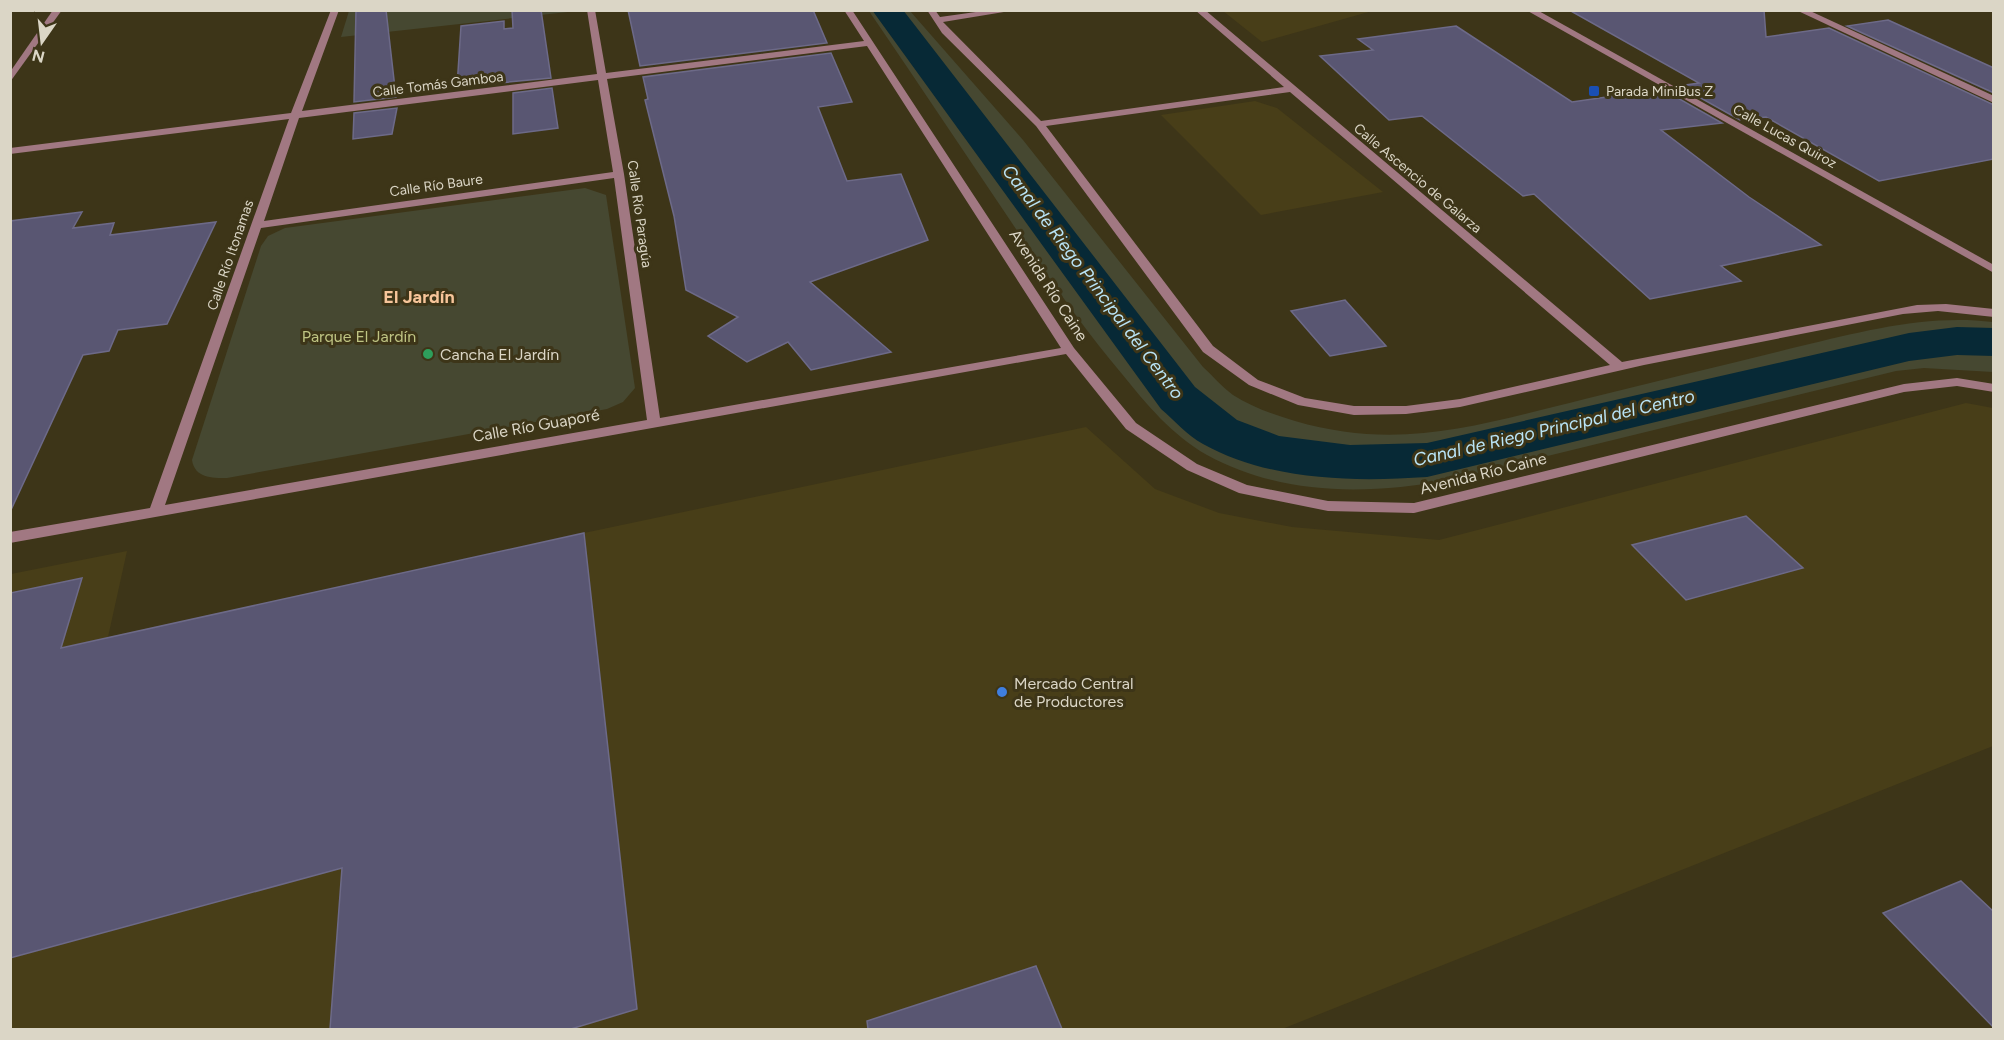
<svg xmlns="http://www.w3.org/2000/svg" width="2004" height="1040" font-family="Figtree,sans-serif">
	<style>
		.built { fill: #483e18 }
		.green { fill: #464831 }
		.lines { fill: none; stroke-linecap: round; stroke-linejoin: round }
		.canal { fill: #072936; fill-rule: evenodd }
		.building { fill: #595672; stroke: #6d6a88; stroke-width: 1.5 }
		.minor { fill: #a17882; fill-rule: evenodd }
		.transit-dot { fill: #1a4fb4; stroke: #3d3518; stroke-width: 2 }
		.leisure-dot { fill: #2e9e5b; stroke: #3d3518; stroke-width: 2 }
		.shop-dot { fill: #3f7fe0; stroke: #3d3518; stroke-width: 2 }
		.labels { text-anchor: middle; stroke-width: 6; stroke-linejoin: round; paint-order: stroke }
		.far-street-label { font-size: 14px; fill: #dbd6c6; stroke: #3d3518 }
		.far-poi-label { font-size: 14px; fill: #dbd6c6; stroke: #3d3518; text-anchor: start }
		.street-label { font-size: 16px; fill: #dbd6c6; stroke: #3d3518 }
		.park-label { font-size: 16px; fill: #bfc483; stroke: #3d3518 }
		.poi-label { font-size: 16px; fill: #dbd6c6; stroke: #3d3518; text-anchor: start }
		.water-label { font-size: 18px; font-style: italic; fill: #b9e4f7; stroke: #3d3518 }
		.neighbourhood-label { font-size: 18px; font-weight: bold; fill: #f7c59a; stroke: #3d3518 }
	</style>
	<rect width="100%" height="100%" fill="#3d3518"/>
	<!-- built -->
	<g class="built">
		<path d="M1223 11 1224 10 1372 11 1262 42Z"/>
		<path d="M1255 101 1277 108 1383 192 1261 215 1161 115Z"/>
		<path d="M1966 403 1993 408V746L1282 1029 11 1030V574L127 551 108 637 584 533 1086 427 1155 489 1219 513 1292 527 1439 540Z"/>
	</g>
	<!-- green -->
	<g class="green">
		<path d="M349 11H577L341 37Z"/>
		<path d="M869 11H910L1023 140 1203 367C1213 376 1222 387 1233 395 1252 407 1274 415 1295 421 1401 452 1483 424 1585 399 1657 381 1729 364 1801 346 1863 331 1929 314 1993 322V372L1924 368 1896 371 1449 480C1366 495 1283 496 1207 455 1172 435 1147 405 1122 374 1084 329 1051 281 1018 232 968 158 919 84 869 11Z"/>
		<path d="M585 188 606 195 635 388 623 402 607 409 227 478C211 478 195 478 192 460L261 246 268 236 285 228Z"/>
	</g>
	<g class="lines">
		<!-- canal -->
		<path class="canal" d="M872 10H903L1195 387 1237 420 1279 436 1350 445 1427 443 1909 333 1957 327 1994 328V356L1957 355 1909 361 1427 477C1353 482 1270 481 1203 444 1187 435 1175 421 1161 409Z"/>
	</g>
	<!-- building -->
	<g class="building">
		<path d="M356 10H386L396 97 354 102Z"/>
		<path d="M512 10H541L551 78 457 87 461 26 504 21V29L513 28Z"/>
		<path d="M628 10H813L827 43 640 66Z"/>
		<path d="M1569 10H1764L1766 37 1829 28 1994 105V159L1879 181 1766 117 1740 120 1679 86 1699 83Z"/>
		<path d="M1888 20 1994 68V93L1847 26Z"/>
		<path d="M1456 26 1572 102 1662 89 1722 123 1661 130 1749 197 1821 245 1721 266 1741 281 1650 299 1534 194 1523 196 1422 116 1389 120 1320 56 1373 50 1358 39Z"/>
		<path d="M831 53 852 102 818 107 847 181 901 174 928 240 810 282 891 352 811 370 788 342 747 362 708 336 738 317 686 290 674 216 645 100 648 99 643 77Z"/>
		<path d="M552 88 558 128 513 134V93Z"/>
		<path d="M397 108 392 134 353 139 354 113Z"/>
		<path d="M82 212 73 228 114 223 110 235 216 222 167 324 118 330 109 351 83 355 10 512V221Z"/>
		<path d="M1345 300 1386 346 1330 356 1291 311Z"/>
		<path d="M1746 516 1803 568 1686 600 1632 545Z"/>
		<path d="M584 533 637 1009 571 1029H330L342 868 10 958V593L82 578 61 648Z"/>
		<path d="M1961 881 1994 912V1028L1883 913Z"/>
		<path d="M1036 966 1062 1029H868L867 1021Z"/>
	</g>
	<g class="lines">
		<!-- minor -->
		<g class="minor">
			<path d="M53 10H62L10 82V72Z"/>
			<path d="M331 10H339L302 111 597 74 587 10H595L606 73 864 41 844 10H852L1074 348 1136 423 1197 464 1247 485 1328 501 1414 503 1904 384 1957 378 1994 384V392L1957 386 1904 392 1414 513 1328 511 1239 493 1187 470 1126 429 1066 354 10 543V532L150 508 289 119 10 154V148L291 113ZM867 46 1061 348 660 418 624 174 607 79ZM598 80 613 172 264 221 299 118ZM614 178 647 420 165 505 261 228Z"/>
			<path d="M927 10H935L940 17 990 10H1016L943 22 1041 121 1284 87 1195 10H1205L1622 362 1917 305 1946 304 1994 309V317L1938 311 1903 314 1644 365 1460 407 1406 414 1354 415 1298 405 1249 385 1203 352 1036 126 942 33ZM1290 92 1610 365 1460 399 1406 406H1354L1305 398 1258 380 1213 346 1046 126Z"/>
			<path d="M1526 10H1537L1994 265V273Z"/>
			<path d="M1796 10H1808L1994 96V103Z"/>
		</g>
	</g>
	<!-- markers -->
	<rect class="transit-dot" x="1588" y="85" width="12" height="12" rx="3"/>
	<circle class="leisure-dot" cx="428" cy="354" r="6"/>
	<circle class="shop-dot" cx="1002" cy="692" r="6"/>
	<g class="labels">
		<!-- far-street labels -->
		<g class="far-street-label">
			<text transform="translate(438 84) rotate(-7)" y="5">Calle Tomás Gamboa</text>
			<text transform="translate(1785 136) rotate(29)" y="5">Calle Lucas Quiroz</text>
			<text transform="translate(1418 178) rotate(40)" y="5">Calle Ascencio de Galarza</text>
			<text transform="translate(436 185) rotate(-8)" y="5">Calle Río Baure</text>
			<text transform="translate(640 214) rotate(82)" y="5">Calle Río Paragúa</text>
			<text transform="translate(230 255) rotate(-71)" y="5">Calle Río Itonamas</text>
		</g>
		<!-- far-poi labels -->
		<g class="far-poi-label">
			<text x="1606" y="96">Parada MiniBus Z</text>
		</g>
		<!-- street labels -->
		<g class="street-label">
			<text transform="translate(1049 285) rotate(57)" y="6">Avenida Río Caine</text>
			<text transform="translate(536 425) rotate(-10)" y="6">Calle Río Guaporé</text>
			<text transform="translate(1483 473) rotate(-14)" y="6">Avenida Río Caine</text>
		</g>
		<!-- park labels -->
		<g class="park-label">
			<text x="359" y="342">Parque El Jardín</text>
		</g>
		<!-- poi labels -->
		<g class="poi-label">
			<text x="440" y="360">Cancha El Jardín</text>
			<text x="1014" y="689">Mercado Central<tspan x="1014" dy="18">de Productores</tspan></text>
		</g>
		<!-- water labels -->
		<g class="water-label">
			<text transform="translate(1093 282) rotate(53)" y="6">Canal de Riego Principal del Centro</text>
			<text transform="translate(1554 428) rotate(-13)" y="6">Canal de Riego Principal del Centro</text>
		</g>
		<!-- neighbourhood labels -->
		<g class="neighbourhood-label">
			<text x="419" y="303">El Jardín</text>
		</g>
	</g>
	<!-- border -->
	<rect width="2004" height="1040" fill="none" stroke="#dbd6c6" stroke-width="24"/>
	<!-- north arrow -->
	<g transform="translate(42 42) rotate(194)" stroke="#3d3518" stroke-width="4.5" paint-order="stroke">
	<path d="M0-4.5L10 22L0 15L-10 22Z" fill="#dbd6c6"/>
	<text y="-9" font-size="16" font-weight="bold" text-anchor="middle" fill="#dbd6c6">N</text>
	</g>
</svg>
